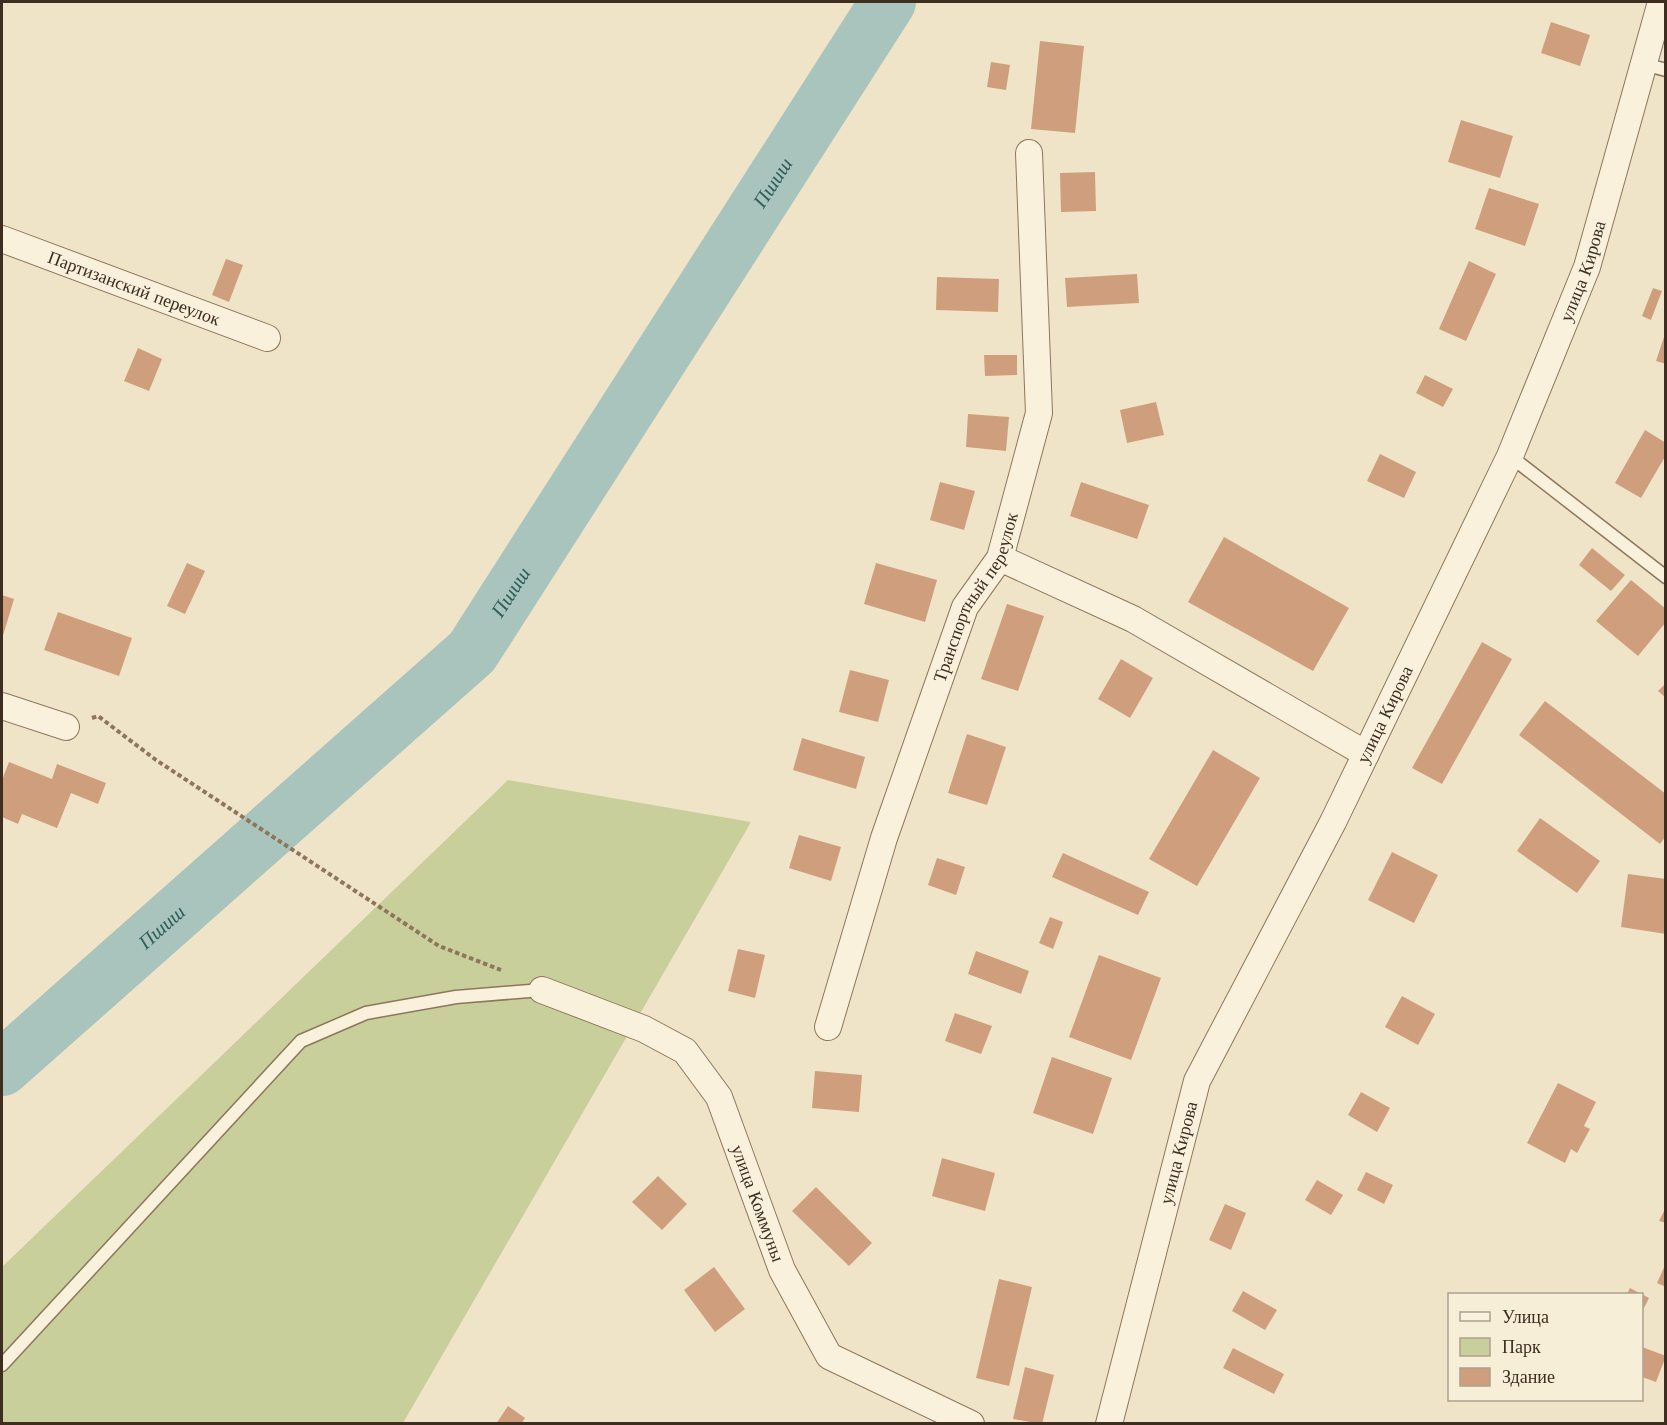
<svg xmlns="http://www.w3.org/2000/svg" width="1667" height="1425" font-family="'Libre Baskerville',serif">
	<style>
		.green { fill: #c9cf9b }
		.lines { fill: none; stroke-linecap: round; stroke-linejoin: round }
		.river { stroke: #a9c4bc; stroke-width: 56 }
		.building { fill: #cf9f7d }
		.lane-casing { stroke: #8d765c; stroke-width: 15 }
		.street-casing { stroke: #8d765c; stroke-width: 28 }
		.path { stroke: #8d765c; stroke-width: 4; stroke-dasharray: 4.5 3; stroke-linecap: butt }
		.lane { stroke: #faf1dc; stroke-width: 12 }
		.street { stroke: #faf1dc; stroke-width: 26 }
		.labels { text-anchor: middle; stroke-width: 6; stroke-linejoin: round; paint-order: stroke }
		.street-label { font-size: 18px; fill: #3d2e20; stroke: #f7eed8 }
		.water-label { font-size: 20px; font-style: italic; fill: #2f5d5a; stroke: #f7eed8 }
	</style>
	<rect width="100%" height="100%" fill="#f0e4c8"/>
	<!-- green -->
	<path class="green" d="M508 780 751 822 403 1423 2 1424V1267Z"/>
	<g class="lines">
		<!-- river -->
		<path class="river" id="s1" d="M2 1068 472 652 888 2"/>
	</g>
	<!-- building -->
	<g class="building">
		<path d="M1551 22 1590 35 1580 66 1541 53Z"/>
		<path d="M1040 41 1084 46 1075 133 1031 129Z"/>
		<path d="M991 62 1010 65 1006 90 987 87Z"/>
		<path d="M1461 120 1513 136 1500 178 1448 162Z"/>
		<path d="M1095 172 1096 211 1061 212 1060 173Z"/>
		<path d="M1489 188 1539 204 1525 246 1475 229Z"/>
		<path d="M226 259 243 265 229 302 212 295Z"/>
		<path d="M1469 261 1496 274 1466 341 1439 329Z"/>
		<path d="M1137 274 1139 303 1067 307 1065 278Z"/>
		<path d="M937 277 999 279 998 312 936 310Z"/>
		<path d="M1653 288 1662 291 1651 320 1642 316Z"/>
		<path d="M1665 334H1666V364L1656 361Z"/>
		<path d="M138 348 162 359 149 391 124 381Z"/>
		<path d="M984 355H1017V375L985 376Z"/>
		<path d="M1425 375 1453 389 1443 407 1416 393Z"/>
		<path d="M1156 402 1164 435 1127 443 1120 410Z"/>
		<path d="M968 414 1009 417 1006 451 966 447Z"/>
		<path d="M1645 430 1666 443V455L1641 498 1615 483Z"/>
		<path d="M1380 454 1416 472 1404 498 1367 481Z"/>
		<path d="M940 482 975 491 964 530 930 520Z"/>
		<path d="M1081 482 1149 505 1137 539 1070 516Z"/>
		<path d="M1224 537 1349 608 1313 671 1188 602Z"/>
		<path d="M1592 548 1625 575 1611 591 1579 565Z"/>
		<path d="M187 563 205 571 185 614 167 606Z"/>
		<path d="M876 563 937 580 925 622 864 604Z"/>
		<path d="M1631 580 1666 609V622L1638 656 1596 621Z"/>
		<path d="M2 595 14 599 2 639Z"/>
		<path d="M1007 604 1044 616 1018 691 981 679Z"/>
		<path d="M58 612 132 638 119 676 44 650Z"/>
		<path d="M1482 642 1512 659 1442 784 1412 768Z"/>
		<path d="M1121 659 1153 678 1130 718 1098 699Z"/>
		<path d="M850 670 889 680 878 722 839 712Z"/>
		<path d="M1666 683V698L1658 691Z"/>
		<path d="M1545 701 1666 794V836L1660 844 1519 735Z"/>
		<path d="M967 734 1006 747 987 805 948 793Z"/>
		<path d="M802 738 865 757 856 789 793 770Z"/>
		<path d="M1213 750 1260 778 1197 886 1149 859Z"/>
		<path d="M9 762 52 779 57 764 106 783 98 804 71 793 57 828 22 814 18 824 2 817V780Z"/>
		<path d="M1540 818 1600 861 1577 893 1517 851Z"/>
		<path d="M799 835 841 847 831 881 789 868Z"/>
		<path d="M1392 852 1438 875 1414 923 1368 900Z"/>
		<path d="M1063 853 1149 892 1138 915 1052 877Z"/>
		<path d="M937 858 965 867 956 895 928 885Z"/>
		<path d="M1628 874 1666 879V934L1621 927Z"/>
		<path d="M1050 917 1063 922 1053 949 1039 943Z"/>
		<path d="M738 949 765 955 755 998 728 991Z"/>
		<path d="M976 951 1029 971 1021 994 968 974Z"/>
		<path d="M1099 955 1161 978 1131 1060 1069 1037Z"/>
		<path d="M1402 996 1435 1014 1418 1045 1385 1027Z"/>
		<path d="M955 1013 992 1026 981 1054 945 1041Z"/>
		<path d="M1052 1057 1112 1078 1093 1134 1033 1113Z"/>
		<path d="M815 1071 862 1075 859 1112 812 1108Z"/>
		<path d="M1558 1083 1596 1102 1584 1126 1590 1129 1577 1153 1571 1149 1565 1163 1527 1143Z"/>
		<path d="M1361 1092 1390 1108 1377 1132 1348 1115Z"/>
		<path d="M942 1158 995 1173 985 1211 932 1196Z"/>
		<path d="M1366 1172 1393 1185 1384 1204 1357 1190Z"/>
		<path d="M658 1176 687 1204 662 1230 632 1202Z"/>
		<path d="M1317 1180 1343 1195 1331 1215 1305 1200Z"/>
		<path d="M816 1187 872 1243 849 1266 792 1211Z"/>
		<path d="M1225 1204 1246 1213 1231 1250 1209 1240Z"/>
		<path d="M1666 1207V1223L1659 1221Z"/>
		<path d="M1666 1263V1287L1657 1283Z"/>
		<path d="M714 1267 745 1309 715 1332 684 1290Z"/>
		<path d="M999 1279 1032 1287 1009 1386 976 1378Z"/>
		<path d="M1630 1288 1649 1298 1642 1312V1294H1627Z"/>
		<path d="M1243 1291 1277 1310 1265 1330 1232 1311Z"/>
		<path d="M1642 1347 1666 1356 1656 1382 1642 1377Z"/>
		<path d="M1233 1348 1284 1374 1274 1394 1223 1368Z"/>
		<path d="M1025 1367 1054 1375 1042 1424 1013 1419Z"/>
		<path d="M508 1406 525 1418 521 1424H496Z"/>
	</g>
	<g class="lines">
		<defs>
			<g id="lane">
				<path d="M1644 64 1666 70"/>
				<path d="M1510 456 1666 577"/>
				<path d="M2 1365 301 1041 366 1013 456 997 542 990"/>
			</g>
			<g id="street">
				<path id="s2" d="M2 239 267 338"/>
				<path d="M1000 558 1133 619 1366 754"/>
				<path d="M2 706 66 727"/>
				<path id="s3" d="M542 990 644 1029 685 1051 719 1097 782 1270 829 1356 971 1424"/>
				<path id="s4" d="M828 1027 884 838 965 607 1000 558 1039 413 1029 153"/>
				<path id="s5" d="M1109 1424 1197 1081 1333 822 1510 456 1587 267 1661 2"/>
			</g>
		</defs>
		<!-- lane casing -->
		<use href="#lane" class="lane-casing"/>
		<!-- street casing -->
		<use href="#street" class="street-casing"/>
		<!-- path -->
		<path class="path" d="M92 718 98 716 156 760 439 946 501 970"/>
		<!-- lane -->
		<use href="#lane" class="lane"/>
		<!-- street -->
		<use href="#street" class="street"/>
	</g>
	<g class="labels">
		<!-- street labels -->
		<g class="street-label">
			<text dy="6" stroke="none"><textPath href="#s5" startOffset="1252">улица Кирова</textPath></text>
			<text dy="6" stroke="none"><textPath href="#s2" startOffset="141">Партизанский переулок</textPath></text>
			<text dy="6" stroke="none"><textPath href="#s4" startOffset="456">Транспортный переулок</textPath></text>
			<text dy="6" stroke="none"><textPath href="#s5" startOffset="766">улица Кирова</textPath></text>
			<text dy="6" stroke="none"><textPath href="#s5" startOffset="280">улица Кирова</textPath></text>
			<text dy="6" stroke="none"><textPath href="#s3" startOffset="326">улица Коммуны</textPath></text>
		</g>
		<!-- water labels -->
		<g class="water-label">
			<text dy="7" stroke="none"><textPath href="#s1" startOffset="1185">Пшиш</textPath></text>
			<text dy="7" stroke="none"><textPath href="#s1" startOffset="699">Пшиш</textPath></text>
			<text dy="7" stroke="none"><textPath href="#s1" startOffset="213">Пшиш</textPath></text>
		</g>
	</g>
	<!-- border -->
	<rect width="1667" height="1425" fill="none" stroke="#3d2e20" stroke-width="6"/>
	<!-- legend -->
	<rect x="1448" y="1293" width="195" height="108" fill="#f7eed8" stroke="#ada18e" stroke-width="1.5"/>
	<rect x="1460" y="1312" width="30" height="9" fill="#faf1dc" stroke="#ada18e" stroke-width="1.5"/>
	<text x="1502" y="1323" font-size="18" fill="#3d2e20">Улица</text>
	<rect x="1460" y="1338" width="30" height="18" fill="#c9cf9b" stroke="#ada18e" stroke-width="1.5"/>
	<text x="1502" y="1353" font-size="18" fill="#3d2e20">Парк</text>
	<rect x="1460" y="1368" width="30" height="18" fill="#cf9f7d" stroke="#ada18e" stroke-width="1.5"/>
	<text x="1502" y="1383" font-size="18" fill="#3d2e20">Здание</text>
</svg>
